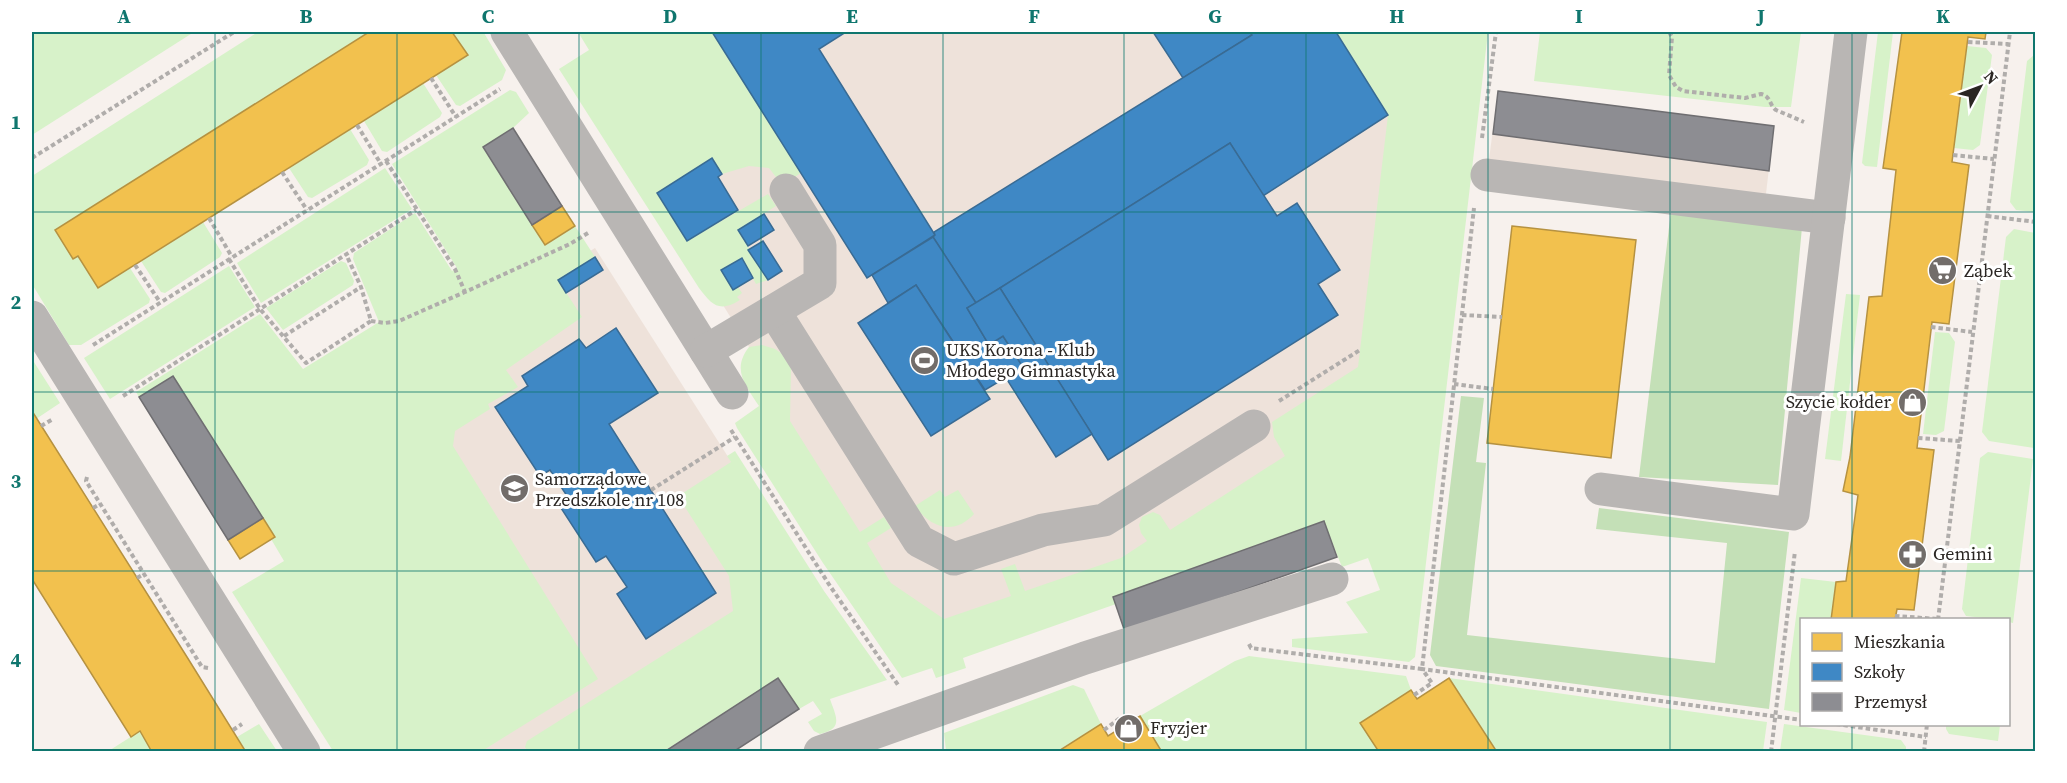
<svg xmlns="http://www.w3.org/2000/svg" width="2067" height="783" font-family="'Source Serif 4',serif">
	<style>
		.built { fill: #eee2da }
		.green { fill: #d7f2c9 }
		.forest { fill: #c4e0b7 }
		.homes { fill: #f2c14e; stroke: #b69241; stroke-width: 1.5 }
		.schools { fill: #3f88c5; stroke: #396b94; stroke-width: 1.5 }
		.industry { fill: #8d8d92; stroke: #6f6e71; stroke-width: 1.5 }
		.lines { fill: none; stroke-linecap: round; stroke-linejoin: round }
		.path { stroke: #b0adab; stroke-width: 4; stroke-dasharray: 4.5 3; stroke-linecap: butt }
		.minor { stroke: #b9b6b4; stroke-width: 33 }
		.grid { fill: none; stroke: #0f766e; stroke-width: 1.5; stroke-opacity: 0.55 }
		.labels { text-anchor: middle; stroke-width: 6; stroke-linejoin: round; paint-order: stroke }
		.poi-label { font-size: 18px; fill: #2a2623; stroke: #fff; text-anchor: start }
		.neatline { fill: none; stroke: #0f766e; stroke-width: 2 }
		.grid-label { font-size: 20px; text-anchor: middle; font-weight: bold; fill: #0f766e }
	</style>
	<rect width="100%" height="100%" fill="#f7f1ed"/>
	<!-- built -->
	<g class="built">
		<path d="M581 32H1458L1398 486 900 661 768 402 749 347 584 81 597 57Z"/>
		<path d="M1498 91 1774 126 1765 202 1488 167Z"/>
		<path d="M595 248 790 554 780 674 657 751H449L259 455Z"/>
	</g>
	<!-- green -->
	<g class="green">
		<path d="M37 32H194L32 135V35Z"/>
		<path d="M258 32H369L55 230 73 259 78 256 130 268 150 299 149 303 81 345H69L32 284V176Z"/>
		<path d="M452 32H481L484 33 506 70 502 80 460 106 456 105 436 75 467 55Z"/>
		<path d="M578 32H712L801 173 782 185 769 168 749 166 722 174 712 159 658 192 687 241 768 194 776 206 738 230 768 280 756 284 742 259 733 290 738 287 742 293 737 297 740 300C719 313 712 305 699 288L559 69 589 50Z"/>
		<path d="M1336 32H1488L1415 657 1409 662 1292 647V639L1368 633 1346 602 1380 590 1368 558 1342 567 1324 522 1116 604 963 658 966 668 936 678 932 668 902 678 823 563 737 428 735 423 759 406C746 386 731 370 749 347L762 345 775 349 781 353 791 367 790 421 860 532 884 517 891 528 867 543 891 583 944 619 1011 596 1001 569 1015 564 1025 591 1121 558 1147 541 1141 533 1139 525 1142 517 1153 512 1160 515 1170 530 1285 456 1274 437 1272 422 1358 367 1388 115Z"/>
		<path d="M1540 32H1801L1791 107H1765L1534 81Z"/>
		<path d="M1878 32H1893L1877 167 1865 166 1862 163Z"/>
		<path d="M1967 46 1986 48 1992 55 1980 145 1973 150 1954 148Z"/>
		<path d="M2034 55H2036L2035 212 2016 210 2010 202 2027 61Z"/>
		<path d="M423 83 442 113 440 117 387 152 382 151 364 121Z"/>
		<path d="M510 90 516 92 529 113 513 128 483 148 545 245 575 226 595 257 558 280 582 317 506 370 518 387 488 404 490 409 455 431 453 446 598 679 482 751H333L232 592 284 561 271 539 274 536 272 532 173 376 139 397 136 392 260 314 303 369 379 322 353 259 354 253 415 213 452 271 457 268 392 164Z"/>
		<path d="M350 129 369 160 367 165 312 198 308 197 289 168Z"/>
		<path d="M385 168 412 209 261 303 237 263Z"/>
		<path d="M203 222 222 253 220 257 165 293 161 292 141 261Z"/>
		<path d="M2014 229 2035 233 2034 448 1989 441 1982 432 2006 237Z"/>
		<path d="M341 261 346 263 354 281 353 285 283 330 266 308Z"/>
		<path d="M229 266 255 307 110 399 84 358Z"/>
		<path d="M1846 294 1860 295 1841 461 1825 459Z"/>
		<path d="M1935 332 1949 333 1955 342 1944 431 1936 435 1923 434Z"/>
		<path d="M32 359 60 403 36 419 32 411Z"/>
		<path d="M735 451 824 591 887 680 830 699C836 717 844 728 820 734L814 731 808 722 822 714 813 701 799 709 778 678 664 751 528 752 525 747 527 741 733 611 729 576 683 504V493L731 462 727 456Z"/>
		<path d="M1988 452 2033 459 2013 623 2009 622 2008 620 1991 619 1966 616 1962 609 1980 458Z"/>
		<path d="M940 490 945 497 958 490 974 514C954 536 931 528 915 506Z"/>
		<path d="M1801 578 1836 582 1831 619 1802 620 1801 713 1784 710Z"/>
		<path d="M1249 656 1406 676 1411 690 1361 723 1379 751H1162L1140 716 1235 661Z"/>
		<path d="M1449 678 1767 722 1763 751H1497Z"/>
		<path d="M1073 685 1084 689 1101 724 1057 751H946L944 733Z"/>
		<path d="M259 724 277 751H246L237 737Z"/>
		<path d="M1784 724 1901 740 1906 747V751H1780Z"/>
		<path d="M1946 725H2000L1998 741 1949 734 1946 729Z"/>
		<path d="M140 731 152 751 107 752Z"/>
	</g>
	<!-- forest -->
	<g class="forest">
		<path d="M1671 211 1802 227 1778 485 1639 477Z"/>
		<path d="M1461 396 1484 398 1476 462 1486 463 1467 635 1715 663 1727 543 1596 529 1599 508 1789 532 1769 709 1436 666 1430 655Z"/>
	</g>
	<!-- homes -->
	<g class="homes">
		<path d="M369 32H452L468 55 98 288 78 256 73 259 55 230Z"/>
		<path d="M1902 32H1986L1985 39 1968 37 1952 162 1969 165 1949 324 1932 322 1917 448 1934 450 1914 610 1897 609 1895 620H1831L1836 582 1846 581 1858 495 1843 491 1850 457 1869 297 1882 296 1896 170 1883 168Z"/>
		<path d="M562 206 575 226 545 245 532 225Z"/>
		<path d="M1512 226 1636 240 1611 458 1487 443Z"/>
		<path d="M32 411 187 657 246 752H152L140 731 131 737 32 579Z"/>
		<path d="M263 518 275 537 240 559 228 540Z"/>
		<path d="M1449 678 1497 752H1379L1360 723 1411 690 1417 699Z"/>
		<path d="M1140 716 1162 752H1057L1101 724 1108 736Z"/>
	</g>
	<!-- schools -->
	<g class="schools">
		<path d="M712 32H846L819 49 935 235 867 278Z"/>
		<path d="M1153 32H1250L1252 35 1183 78Z"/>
		<path d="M1250 32H1336L1388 115 1263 196 1230 143 976 303 933 237 935 235 934 232 1252 35Z"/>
		<path d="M1230 143 1277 216 1297 203 1340 270 1318 284 1338 315 1108 460 1000 288Z"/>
		<path d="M712 158 722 174 718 177 738 210 687 241 657 193Z"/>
		<path d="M764 214 774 230 748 246 738 230Z"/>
		<path d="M933 237 976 303 967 308 989 345 1003 336 1023 367 985 390 916 285 888 303 872 275Z"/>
		<path d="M763 241 782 271 768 280 748 250Z"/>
		<path d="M595 257 603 270 566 293 558 280Z"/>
		<path d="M742 258 753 278 733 290 721 270Z"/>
		<path d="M916 285 990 399 931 436 858 323Z"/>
		<path d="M1000 288 1092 434 1056 457 1006 378 1023 367 1003 336 989 345 967 308Z"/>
		<path d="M616 328 658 393 609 424 716 593 646 639 617 594 627 587 606 556 596 562 561 508 571 502 550 470 540 476 495 407 528 386 522 376 579 339 586 348Z"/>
	</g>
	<!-- industry -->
	<g class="industry">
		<path d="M1498 91 1774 126 1769 171 1493 134Z"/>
		<path d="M513 128 562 206 532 225 483 147Z"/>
		<path d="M173 376 263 518 228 540 139 397Z"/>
		<path d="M1324 521 1337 557 1125 632 1113 597Z"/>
		<path d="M778 678 799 709 733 752H664Z"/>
	</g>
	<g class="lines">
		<!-- path -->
		<g class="path">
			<path d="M1669 32 1672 37 1669 75 1676 87 1683 91 1745 98 1761 94C1771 96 1769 105 1776 110L1804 122"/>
			<path d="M1968 42 2008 44"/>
			<path d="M431 78 456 117"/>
			<path d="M357 125 381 164"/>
			<path d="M1482 138 1496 32"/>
			<path d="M1953 155 1994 159"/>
			<path d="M32 158 234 32"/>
			<path d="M386 161 455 269 465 292"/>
			<path d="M282 172 307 210"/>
			<path d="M1987 216 2036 222"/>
			<path d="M209 218 232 257"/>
			<path d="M229 259 260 309 306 363 371 321 361 287 346 254"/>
			<path d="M135 265 160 302"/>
			<path d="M1462 315 1502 317"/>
			<path d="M371 321 385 323 399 321 465 292 570 244 588 233"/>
			<path d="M1931 327 1972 332"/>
			<path d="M284 336 361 287"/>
			<path d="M93 345 500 89"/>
			<path d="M1454 384 1493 389"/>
			<path d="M123 396 416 210"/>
			<path d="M1279 401 1360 350"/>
			<path d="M41 426 53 419"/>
			<path d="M731 430 830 586 898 685"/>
			<path d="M1918 438 1960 441"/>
			<path d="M87 477 86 481 202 667 208 668"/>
			<path d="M651 490 735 437"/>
			<path d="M93 508 100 504"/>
			<path d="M137 578 144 574"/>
			<path d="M1895 616 1938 619"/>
			<path d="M1938 620 2010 32"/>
			<path d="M1249 644 1251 648 1422 669 1474 208"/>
			<path d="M1414 695 1432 683 1422 669 1802 720"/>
			<path d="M1836 724 1926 737"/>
			<path d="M233 730 242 724"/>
			<path d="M1104 730 1120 718"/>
			<path d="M1771 752 1795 551"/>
			<path d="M1924 752 1927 724"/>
		</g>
		<!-- minor -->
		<g class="minor">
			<path d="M507 32 732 393"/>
			<path d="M1487 175 1829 218"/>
			<path d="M774 311 919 541 954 559 1043 530 1104 520 1254 426"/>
			<path d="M32 317 304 752"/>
			<path d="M706 351 820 283V245L786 190"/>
			<path d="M1601 489 1793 514 1851 32"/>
			<path d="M820 752 1085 658 1332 579"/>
		</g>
	</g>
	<!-- grid -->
	<path class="grid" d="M215 32V752M397 32V752M579 32V752M761 32V752M943 32V752M1124 32V752M1306 32V752M1488 32V752M1670 32V752M1852 32V620M32 212H2036M32 392H2036M32 571H2036M1852 724V752"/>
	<!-- icons -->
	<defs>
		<symbol id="supermarket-disc" viewBox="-11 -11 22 22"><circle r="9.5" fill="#726d6a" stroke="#fff"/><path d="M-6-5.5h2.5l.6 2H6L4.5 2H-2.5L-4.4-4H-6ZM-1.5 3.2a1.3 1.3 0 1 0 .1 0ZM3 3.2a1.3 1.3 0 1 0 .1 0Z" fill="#fff"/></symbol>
		<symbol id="stadium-disc" viewBox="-11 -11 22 22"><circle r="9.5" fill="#726d6a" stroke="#fff"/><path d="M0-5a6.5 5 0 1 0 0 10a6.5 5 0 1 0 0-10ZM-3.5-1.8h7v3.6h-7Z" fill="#fff"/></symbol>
		<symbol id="shop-disc" viewBox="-11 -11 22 22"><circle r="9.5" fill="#726d6a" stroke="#fff"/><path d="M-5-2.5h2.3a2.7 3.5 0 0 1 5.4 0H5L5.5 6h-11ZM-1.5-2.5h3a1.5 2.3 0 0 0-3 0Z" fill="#fff"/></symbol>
		<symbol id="school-disc" viewBox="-11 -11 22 22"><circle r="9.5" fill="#726d6a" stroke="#fff"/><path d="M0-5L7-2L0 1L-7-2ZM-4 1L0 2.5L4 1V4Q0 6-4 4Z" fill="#fff"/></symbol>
		<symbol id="pharmacy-disc" viewBox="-11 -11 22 22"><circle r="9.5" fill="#726d6a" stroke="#fff"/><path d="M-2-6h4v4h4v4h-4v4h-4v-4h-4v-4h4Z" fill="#fff"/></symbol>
	</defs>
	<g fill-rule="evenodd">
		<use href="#supermarket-disc" x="1926" y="254" width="33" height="33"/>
		<use href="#stadium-disc" x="908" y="344" width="33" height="33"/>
		<use href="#shop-disc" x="1896" y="386" width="33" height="33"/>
		<use href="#school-disc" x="498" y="472" width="33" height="33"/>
		<use href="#pharmacy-disc" x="1896" y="538" width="33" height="33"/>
		<use href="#shop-disc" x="1112" y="712" width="33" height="33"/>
	</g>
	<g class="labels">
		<!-- poi labels -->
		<g class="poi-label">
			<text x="1964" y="277">Ząbek</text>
			<text x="946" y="356">UKS Korona - Klub<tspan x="946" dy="21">Młodego Gimnastyka</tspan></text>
			<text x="1891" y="408" text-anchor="end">Szycie kołder</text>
			<text x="535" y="485">Samorządowe<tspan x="535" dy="21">Przedszkole nr 108</tspan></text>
			<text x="1933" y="560">Gemini</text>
			<text x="1150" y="734">Fryzjer</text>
		</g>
	</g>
	<!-- border -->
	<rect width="2067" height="783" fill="none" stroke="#ffffff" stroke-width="66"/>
	<!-- legend -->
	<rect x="1800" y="618" width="210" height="108" fill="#ffffff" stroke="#aaa8a7" stroke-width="1.5"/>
	<rect x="1812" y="633" width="30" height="18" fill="#f2c14e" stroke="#aaa8a7" stroke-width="1.5"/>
	<text x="1854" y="648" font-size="18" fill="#2a2623">Mieszkania</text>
	<rect x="1812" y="663" width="30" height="18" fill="#3f88c5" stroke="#aaa8a7" stroke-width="1.5"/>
	<text x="1854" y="678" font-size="18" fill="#2a2623">Szkoły</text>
	<rect x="1812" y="693" width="30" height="18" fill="#8d8d92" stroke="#aaa8a7" stroke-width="1.5"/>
	<text x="1854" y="708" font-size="18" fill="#2a2623">Przemysł</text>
	<!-- north arrow -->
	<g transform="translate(1980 87) rotate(49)" stroke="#ffffff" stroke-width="4.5" paint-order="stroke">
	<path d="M0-4.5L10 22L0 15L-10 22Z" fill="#2a2623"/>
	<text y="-9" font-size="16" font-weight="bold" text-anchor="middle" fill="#2a2623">N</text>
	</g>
	<rect x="33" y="33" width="2001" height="717" class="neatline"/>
	<g class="grid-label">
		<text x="124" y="23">A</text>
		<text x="306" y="23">B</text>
		<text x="488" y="23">C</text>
		<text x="670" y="23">D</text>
		<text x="852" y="23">E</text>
		<text x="1034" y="23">F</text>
		<text x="1215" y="23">G</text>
		<text x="1397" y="23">H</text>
		<text x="1579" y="23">I</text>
		<text x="1761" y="23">J</text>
		<text x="1943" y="23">K</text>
		<text x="16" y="129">1</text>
		<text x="16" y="309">2</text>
		<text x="16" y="488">3</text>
		<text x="16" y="667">4</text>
	</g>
</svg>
